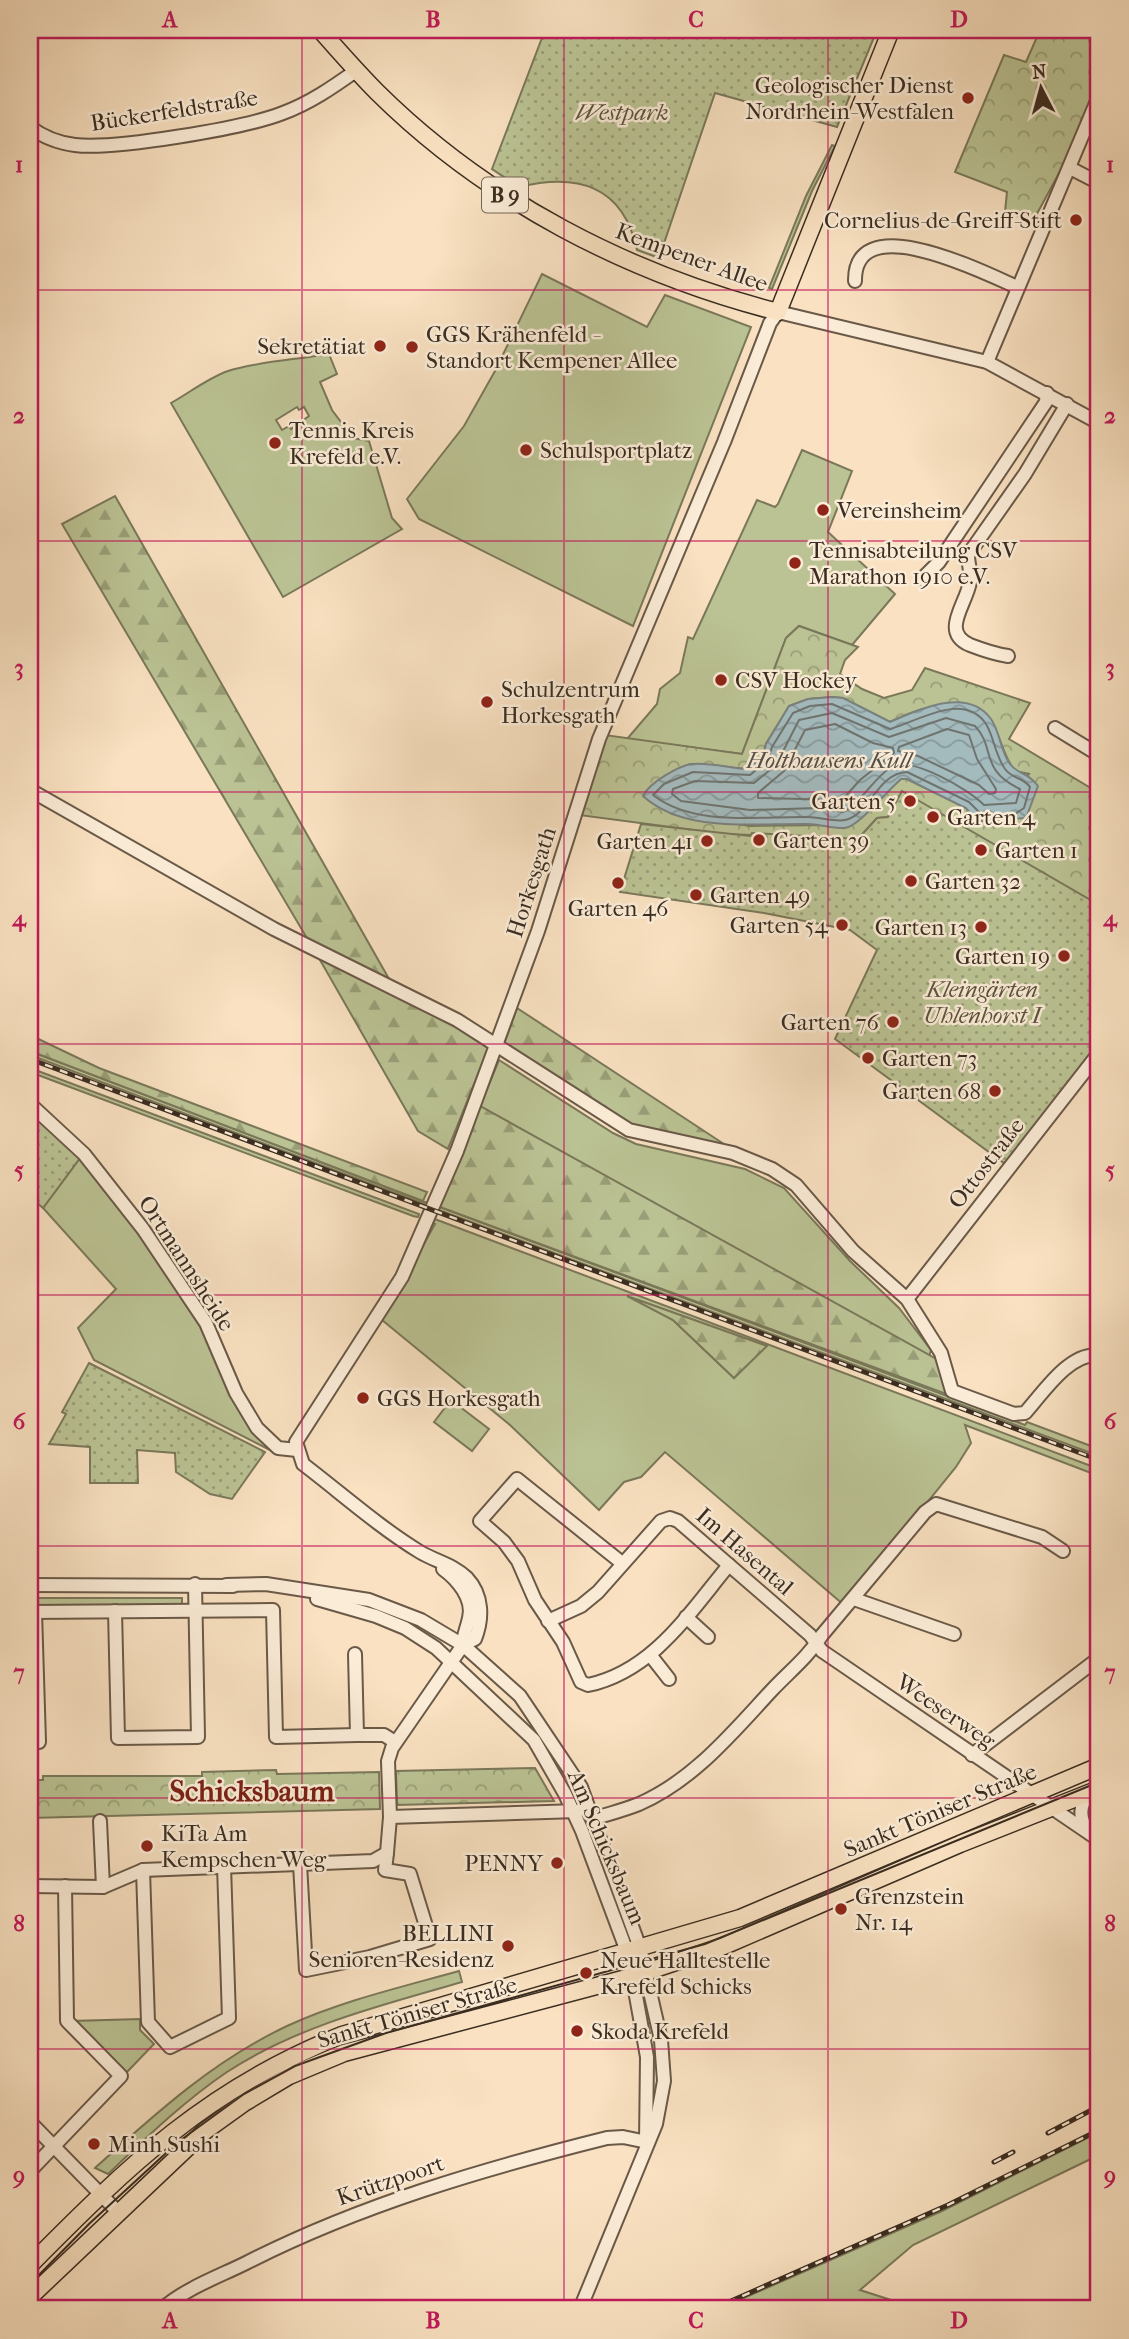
<svg xmlns="http://www.w3.org/2000/svg" width="1129" height="2339" font-family="'IM FELL French Canon',serif">
	<style>
		.grass { fill: #bbc394; stroke: #7a785a; stroke-width: 2; fill-rule: evenodd }
		.forest { fill: url(#forest-firs); stroke: #7a785a; stroke-width: 2 }
		.park { fill: url(#park-crowns); stroke: #7a785a; stroke-width: 2; fill-rule: evenodd }
		.garden { fill: url(#garden-dots); stroke: #7a785a; stroke-width: 2 }
		.water { fill: url(#water-waves); stroke: #7a827f; stroke-width: 2 }
		.lines { fill: none; stroke-linecap: round; stroke-linejoin: round }
		.shore { stroke: #6f746f; stroke-width: 2 }
		.minor-casing { stroke: #6a5948; stroke-width: 16 }
		.major-casing { stroke: #3a2c20; stroke-width: 19 }
		.minor { stroke: #fbecd7; stroke-width: 12 }
		.major { stroke: #f9e1c1; stroke-width: 16 }
		.tram { stroke: #3a2c20; stroke-width: 2 }
		.rail-casing { stroke: #3a2c20; stroke-width: 5 }
		.rail { stroke: #fbecd7; stroke-width: 2.5; stroke-dasharray: 8; stroke-linecap: butt }
		.grid { fill: none; stroke: #c2185b; stroke-width: 2; stroke-opacity: 0.55 }
		.poi-dot { fill: #8f2418; stroke: #fbecd7; stroke-width: 2.5 }
		.labels { text-anchor: middle; stroke-width: 5; stroke-linejoin: round; paint-order: stroke }
		.shield { fill: #fbecd7; stroke: #746657; stroke-width: 2 }
		.shield-label { font-size: 21px; font-weight: bold; fill: #3a2c20 }
		.poi-label { font-size: 23px; fill: #3a2c20; stroke: #fbecd7; text-anchor: start }
		.street-label { font-size: 23px; fill: #3a2c20; stroke: #fbecd7 }
		.park-label { font-size: 23px; font-style: italic; fill: #5a523d; stroke: #fbecd7 }
		.water-label { font-size: 24px; font-style: italic; fill: #545048; stroke: #fbecd7 }
		.district-label { font-size: 30px; font-weight: bold; fill: #7a1f14; stroke: #fbecd7 }
		.neatline { fill: none; stroke: #c2185b; stroke-width: 2.5 }
		.grid-label { font-size: 23px; text-anchor: middle; font-weight: bold; fill: #c2185b }
	</style>
	<defs>
		<pattern id="forest-firs" width="22" height="20" patternUnits="userSpaceOnUse" patternTransform="scale(1.75)"><rect width="22" height="20" fill="#bbc394"/><path d="M5 1l3.5 6h-7zM16 11l3.5 6h-7z" fill="#999f78"/></pattern>
		<pattern id="park-crowns" width="20" height="18" patternUnits="userSpaceOnUse" patternTransform="scale(1.75)"><rect width="20" height="18" fill="#bbc394"/><path d="M2 6a3 3 0 1 1 6 0M12 15a3 3 0 1 1 6 0" fill="none" stroke="#999f78"/></pattern>
		<pattern id="garden-dots" width="8" height="8" patternUnits="userSpaceOnUse" patternTransform="scale(1.75)"><rect width="8" height="8" fill="#bbc394"/><path d="M2 2h.1M6 6h.1" fill="none" stroke="#999f78" stroke-width="1.8" stroke-linecap="round"/></pattern>
		<pattern id="water-waves" width="16" height="10" patternUnits="userSpaceOnUse" patternTransform="scale(1.75)"><rect width="16" height="10" fill="#a4bbbe"/><path d="M0 5q4-4 8 0t8 0" fill="none" stroke="#87989a"/></pattern>
	</defs>
	<rect width="100%" height="100%" fill="#f9e1c1"/>
	<filter id="stains"><feTurbulence type="fractalNoise" baseFrequency=".00286" numOctaves="4"/><feColorMatrix values="0 0 0 0 .2 0 0 0 0 .09 0 0 0 0 .02 0 0 0 .5 -.17"/></filter>
	<radialGradient id="worn" r=".72"><stop offset=".6" stop-color="#630" stop-opacity="0"/><stop offset="1" stop-color="#630" stop-opacity=".3"/></radialGradient>
	<!-- grass -->
	<g class="grass">
		<path d="M832 145 835 146 812 191 772 289 769 288 806 196Z"/>
		<path d="M542 274 647 327 665 295 751 327 633 626 419 519 407 499 464 426 495 371Z"/>
		<path d="M329 354 337 374 320 382 332 410 353 438 369 441 392 518 402 529 283 597 171 403C189 393 208 378 228 371 260 361 295 360 329 354ZM297 407 299 410 304 407 309 416 291 429 289 426 282 430 276 420Z"/>
		<path d="M802 450 852 471 828 532 895 594 852 645 799 626 786 638 742 754 627 739 657 704 660 689 680 673 688 637 693 639 757 500 775 507 778 504Z"/>
		<path d="M30 1051 425 1202 424 1204 30 1055Z"/>
		<path d="M499 1060 613 1133 636 1144 745 1169 784 1188 850 1261 899 1308 931 1350 929 1357 480 1106Z"/>
		<path d="M30 1068 419 1214 418 1217 413 1216 30 1072Z"/>
		<path d="M80 1158C124 1210 168 1267 202 1327 227 1369 234 1417 272 1451L94 1360 78 1328 116 1289 43 1208Z"/>
		<path d="M437 1206 1025 1425 1027 1422 1099 1449V1456L436 1209Z"/>
		<path d="M432 1218 1099 1469V1476L965 1425 971 1443 956 1467 844 1605 665 1452 641 1477 624 1482 599 1510 510 1425 382 1320 435 1224 431 1222ZM635 1299 766 1346 734 1378 673 1320Z"/>
		<path d="M451 1400 489 1429 472 1451 434 1422Z"/>
		<path d="M30 1598H182V1604L30 1609Z"/>
		<path d="M459 1971 462 1982C382 2005 297 2026 227 2072 184 2101 146 2138 108 2174L95 2168C155 2114 213 2061 287 2026 341 2001 402 1987 459 1971Z"/>
		<path d="M140 2019V2030L154 2044 125 2074 72 2021Z"/>
		<path d="M1099 2132V2155L913 2245 860 2290 919 2309H719L942 2211Z"/>
	</g>
	<!-- forest -->
	<g class="forest">
		<path d="M115 496 393 986 311 945 62 524Z"/>
		<path d="M316 953 490 1044 448 1149 418 1131Z"/>
		<path d="M517 1008 730 1148 646 1132 611 1117 503 1047Z"/>
		<path d="M30 1035 99 1068 427 1192 423 1201 30 1051Z"/>
		<path d="M480 1106 940 1361 949 1395 440 1207Z"/>
		<path d="M627 1296 767 1346 734 1378 673 1320Z"/>
	</g>
	<!-- park -->
	<g class="park">
		<path d="M1040 30H1099V81L1094 109 1033 221 1005 212 1007 192 955 172 1004 55 1026 62Z"/>
		<path d="M799 626 858 647 845 660 840 674 862 689 884 698 912 690 925 668 1030 703 1009 739 1099 793V905L902 792 888 817 877 818 858 839 724 834 579 815 605 735 742 754 786 638ZM832 697 843 698 890 722C920 707 975 688 994 726 1002 742 1004 757 1015 771L1029 774 992 820 977 821 966 808 907 779H901L888 790 870 811 829 825 750 826 672 814 664 808 672 773 690 764 747 769 763 756 766 744 789 706 808 699Z"/>
		<path d="M535 1768 554 1801 397 1805 396 1771Z"/>
		<path d="M276 1770 277 1774 379 1772 380 1809 30 1818V1780H43V1776H202V1772Z"/>
	</g>
	<!-- garden -->
	<g class="garden">
		<path d="M545 30H877L837 127 715 93 659 258 637 250C623 185 577 173 519 187L492 169Z"/>
		<path d="M902 791 1099 905V1046L1008 1166 835 1039 877 950 850 930 764 913 620 892 641 824 750 836 752 833 858 839 877 818 888 817Z"/>
		<path d="M30 1111 80 1158 43 1208 30 1197Z"/>
		<path d="M89 1363 265 1452 232 1499 210 1494 176 1472 175 1453 137 1450 138 1483H90V1447L49 1444 66 1414 62 1412Z"/>
	</g>
	<!-- water -->
	<path class="water" d="M832 697 843 698 890 722C918 710 967 686 991 719 1000 732 1000 750 1010 764 1018 775 1027 771 1038 786L1026 818 977 821 966 808 907 779H901C888 790 858 827 845 828 834 829 819 824 808 824 754 823 685 834 643 796 649 783 678 766 692 764 708 762 730 768 747 769L763 756 766 744 789 706 808 699Z"/>
	<g class="lines">
		<!-- shore -->
		<g class="shore">
			<path d="M832 704 890 729C915 723 963 690 986 724 994 737 995 755 1005 769 1012 779 1023 777 1030 787L1024 808 1015 814H981L969 802 907 772C877 773 869 816 845 820 835 822 819 817 808 817 759 816 694 827 653 795L664 784 693 772 750 775 768 760 772 747 793 713 810 706Z"/>
			<path d="M832 713 889 737 946 718 975 726C996 748 979 770 1020 789L1016 803 984 805C970 790 910 755 891 767 873 779 861 803 843 812L817 808 750 810 681 801 672 794 673 789 695 781 754 783 776 765 799 720Z"/>
			<path d="M835 724 873 743 893 748 894 753 860 780 842 800 758 798V793L784 771 805 730Z"/>
			<path d="M947 729 969 735 977 759 996 789 995 793 989 794 979 785 918 756 898 751 899 747Z"/>
		</g>
		<defs>
			<g id="minor">
				<path d="M30 127C43 137 59 143 75 145 113 150 245 128 283 113 310 103 333 87 357 70"/>
				<path d="M1070 168 1099 183"/>
				<path d="M855 281C854 207 983 272 1017 287"/>
				<path d="M987 362 1099 96"/>
				<path d="M922 579 939 562 1046 402 1047 393"/>
				<path d="M1008 656C994 654 983 650 970 645 940 632 966 605 970 582 972 574 968 564 968 555L1025 474 1067 404"/>
				<path d="M1055 728 1099 755"/>
				<path d="M30 790 274 929 457 1020 629 1130 733 1153 772 1169 796 1185 853 1251 907 1299 941 1353 952 1391 1014 1414 1025 1413C1042 1394 1071 1350 1099 1356"/>
				<path d="M30 1104 84 1154 143 1229 206 1323 236 1393 257 1428 278 1448 297 1450"/>
				<path d="M907 1299 1099 1053"/>
				<path d="M622 1563 517 1479 480 1521 504 1542 518 1561 535 1600 563 1642 581 1682 588 1685C653 1671 689 1613 729 1565"/>
				<path d="M443 1569C457 1579 474 1599 469 1618 467 1628 463 1635 463 1645"/>
				<path d="M30 1585 233 1586"/>
				<path d="M226 1585 266 1584 369 1600 421 1620 463 1645 520 1696 581 1787 640 1948 661 2040 664 2081 656 2124 580 2309"/>
				<path d="M317 1599 376 1616 405 1628 436 1648 534 1740 565 1794 582 1831 629 1957 647 2057 646 2142"/>
				<path d="M854 1599 954 1634"/>
				<path d="M115 1611 118 1738 198 1737 195 1584"/>
				<path d="M30 1612 273 1610 276 1737 357 1735"/>
				<path d="M686 1617 708 1637"/>
				<path d="M548 1621 581 1606 598 1592 661 1521 670 1518 678 1521 810 1635 822 1651 1099 1840"/>
				<path d="M355 1654 357 1735H384L395 1742"/>
				<path d="M651 1656 669 1679"/>
				<path d="M30 1742H39L35 1612"/>
				<path d="M972 1755 1099 1658"/>
				<path d="M390 1817 578 1811"/>
				<path d="M593 1819C608 1814 624 1810 639 1804 694 1780 733 1732 772 1690 790 1671 808 1657 822 1635L925 1512 936 1504 1042 1537 1063 1551"/>
				<path d="M100 1821 103 1887"/>
				<path d="M1088 1831C1079 1818 1079 1806 1089 1794"/>
				<path d="M300 1864 306 1970 370 1957 430 1939 410 1874 385 1870 387 1853"/>
				<path d="M143 1870 148 2022 170 2047 229 2018 224 1866"/>
				<path d="M30 1886 103 1887 143 1870 373 1861 387 1853 390 1817 388 1761 392 1748 463 1645 475 1639C483 1619 483 1595 467 1578 454 1565 435 1561 420 1552 379 1527 341 1493 303 1464L296 1442 402 1277 457 1151 538 931 599 739 724 442 770 323 778 312 987 362 1099 423"/>
				<path d="M30 2122 118 2212"/>
				<path d="M30 2171 121 2076 67 2021 65 1886"/>
				<path d="M162 2309C186 2288 218 2277 246 2263 360 2205 483 2169 607 2138L623 2137 647 2142"/>
			</g>
			<g id="major">
				<path d="M320 30C339 51 357 72 377 92 487 201 629 274 778 312L891 30"/>
				<path d="M30 2265C129 2165 208 2088 342 2035L740 1918 1099 1766"/>
				<path d="M30 2297 205 2131 244 2103 289 2076 344 2053 634 1976 724 1946 960 1844 1099 1789"/>
			</g>
		</defs>
		<!-- minor casing -->
		<use href="#minor" class="minor-casing"/>
		<!-- major casing -->
		<use href="#major" class="major-casing"/>
		<!-- minor -->
		<use href="#minor" class="minor"/>
		<!-- major -->
		<use href="#major" class="major"/>
		<!-- tram -->
		<path class="tram" d="M30 2284 90 2223 178 2142 244 2094 295 2066 386 2033 705 1944 1099 1782"/>
		<defs>
			<g id="rail">
				<path d="M30 1059 1099 1460"/>
				<path d="M1048 2133 1099 2106"/>
				<path d="M994 2162 1013 2152"/>
				<path d="M713 2309 948 2205 1099 2130"/>
			</g>
		</defs>
		<!-- rail casing -->
		<use href="#rail" class="rail-casing"/>
		<!-- rail -->
		<use href="#rail" class="rail"/>
	</g>
	<!-- grid -->
	<path class="grid" d="M302 30V2309M564 30V2309M828 30V2309M30 290H1099M30 541H1099M30 792H1099M30 1044H1099M30 1295H1099M30 1546H1099M30 1798H1099M30 2049H1099"/>
	<!-- markers -->
	<g class="poi-dot">
		<circle cx="968" cy="98" r="7"/>
		<circle cx="1076" cy="220" r="7"/>
		<circle cx="380" cy="346" r="7"/>
		<circle cx="412" cy="347" r="7"/>
		<circle cx="275" cy="443" r="7"/>
		<circle cx="526" cy="450" r="7"/>
		<circle cx="823" cy="510" r="7"/>
		<circle cx="795" cy="563" r="7"/>
		<circle cx="721" cy="680" r="7"/>
		<circle cx="487" cy="702" r="7"/>
		<circle cx="910" cy="801" r="7"/>
		<circle cx="933" cy="817" r="7"/>
		<circle cx="759" cy="840" r="7"/>
		<circle cx="707" cy="841" r="7"/>
		<circle cx="981" cy="850" r="7"/>
		<circle cx="911" cy="881" r="7"/>
		<circle cx="618" cy="883" r="7"/>
		<circle cx="696" cy="895" r="7"/>
		<circle cx="842" cy="925" r="7"/>
		<circle cx="981" cy="927" r="7"/>
		<circle cx="1064" cy="956" r="7"/>
		<circle cx="893" cy="1022" r="7"/>
		<circle cx="868" cy="1058" r="7"/>
		<circle cx="995" cy="1091" r="7"/>
		<circle cx="363" cy="1398" r="7"/>
		<circle cx="147" cy="1846" r="7"/>
		<circle cx="557" cy="1863" r="7"/>
		<circle cx="841" cy="1909" r="7"/>
		<circle cx="508" cy="1946" r="7"/>
		<circle cx="586" cy="1973" r="7"/>
		<circle cx="577" cy="2031" r="7"/>
		<circle cx="94" cy="2144" r="7"/>
	</g>
	<g class="labels">
		<!-- shield labels -->
		<rect class="shield" x="482" y="177.5" width="46" height="35" rx="5"/>
		<g class="shield-label">
			<text x="505" y="202">B 9</text>
		</g>
		<!-- poi labels -->
		<g class="poi-label">
			<text x="954" y="93" text-anchor="end">Geologischer Dienst<tspan x="954" dy="26">Nordrhein-Westfalen</tspan></text>
			<text x="1062" y="228" text-anchor="end">Cornelius-de-Greiff-Stift</text>
			<text x="426" y="342">GGS Krähenfeld -<tspan x="426" dy="26">Standort Kempener Allee</tspan></text>
			<text x="366" y="354" text-anchor="end">Sekretätiat</text>
			<text x="289" y="438">Tennis Kreis<tspan x="289" dy="26">Krefeld e.V.</tspan></text>
			<text x="540" y="458">Schulsportplatz</text>
			<text x="837" y="518">Vereinsheim</text>
			<text x="809" y="558">Tennisabteilung CSV<tspan x="809" dy="26">Marathon 1910 e.V.</tspan></text>
			<text x="735" y="688">CSV Hockey</text>
			<text x="501" y="697">Schulzentrum<tspan x="501" dy="26">Horkesgath</tspan></text>
			<text x="896" y="809" text-anchor="end">Garten 5</text>
			<text x="947" y="825">Garten 4</text>
			<text x="773" y="848">Garten 39</text>
			<text x="693" y="849" text-anchor="end">Garten 41</text>
			<text x="995" y="858">Garten 1</text>
			<text x="925" y="889">Garten 32</text>
			<text x="710" y="903">Garten 49</text>
			<text x="618" y="916" text-anchor="middle">Garten 46</text>
			<text x="828" y="933" text-anchor="end">Garten 54</text>
			<text x="967" y="935" text-anchor="end">Garten 13</text>
			<text x="1050" y="964" text-anchor="end">Garten 19</text>
			<text x="879" y="1030" text-anchor="end">Garten 76</text>
			<text x="882" y="1066">Garten 73</text>
			<text x="981" y="1099" text-anchor="end">Garten 68</text>
			<text x="377" y="1406">GGS Horkesgath</text>
			<text x="161" y="1841">KiTa Am<tspan x="161" dy="26">Kempschen Weg</tspan></text>
			<text x="543" y="1871" text-anchor="end">PENNY</text>
			<text x="855" y="1904">Grenzstein<tspan x="855" dy="26">Nr. 14</tspan></text>
			<text x="494" y="1941" text-anchor="end">BELLINI<tspan x="494" dy="26">Senioren-Residenz</tspan></text>
			<text x="600" y="1968">Neue Halltestelle<tspan x="600" dy="26">Krefeld Schicks</tspan></text>
			<text x="591" y="2039">Skoda Krefeld</text>
			<text x="108" y="2152">Minh Sushi</text>
		</g>
		<!-- street labels -->
		<g class="street-label">
			<text transform="translate(174 110) rotate(-9)" y="8">Bückerfeldstraße</text>
			<text transform="translate(692 257) rotate(20)" y="8">Kempener Allee</text>
			<text transform="translate(531 882) rotate(-72)" y="8">Horkesgath</text>
			<text transform="translate(986 1163) rotate(-52)" y="8">Ottostraße</text>
			<text transform="translate(187 1263) rotate(57)" y="8">Ortmannsheide</text>
			<text transform="translate(745 1551) rotate(41)" y="8">Im Hasental</text>
			<text transform="translate(946 1711) rotate(34)" y="8">Weeserweg</text>
			<text transform="translate(940 1810) rotate(-23)" y="8">Sankt Töniser Straße</text>
			<text transform="translate(607 1847) rotate(67)" y="8">Am Schicksbaum</text>
			<text transform="translate(417 2012) rotate(-16)" y="8">Sankt Töniser Straße</text>
			<text transform="translate(390 2180) rotate(-19)" y="8">Krützpoort</text>
		</g>
		<!-- park labels -->
		<g class="park-label">
			<text x="622" y="120">Westpark</text>
			<text x="982" y="997">Kleingärten<tspan x="982" dy="26">Uhlenhorst I</tspan></text>
		</g>
		<!-- water labels -->
		<g class="water-label">
			<text x="829" y="768">Holthausens Kull</text>
		</g>
		<!-- district labels -->
		<g class="district-label">
			<text x="252" y="1801">Schicksbaum</text>
		</g>
	</g>
	<!-- margin -->
	<rect width="1129" height="2339" fill="none" stroke="#f9e1c1" stroke-width="77"/>
	<!-- north arrow -->
	<g transform="translate(1041 88) rotate(354)" stroke="#fbecd7" stroke-width="5" paint-order="stroke">
	<path d="M0-5L12 26L0 18L-12 26Z" fill="#3a2c20"/>
	<text y="-10" font-size="19" font-weight="bold" text-anchor="middle" fill="#3a2c20">N</text>
	</g>
	<rect x="38" y="38" width="1052" height="2262" class="neatline"/>
	<g class="grid-label">
		<text x="170" y="27">A</text>
		<text x="433" y="27">B</text>
		<text x="696" y="27">C</text>
		<text x="959" y="27">D</text>
		<text x="19" y="172">1</text>
		<text x="1110" y="172">1</text>
		<text x="19" y="423">2</text>
		<text x="1110" y="423">2</text>
		<text x="19" y="675">3</text>
		<text x="1110" y="675">3</text>
		<text x="19" y="926">4</text>
		<text x="1110" y="926">4</text>
		<text x="19" y="1177">5</text>
		<text x="1110" y="1177">5</text>
		<text x="19" y="1429">6</text>
		<text x="1110" y="1429">6</text>
		<text x="19" y="1680">7</text>
		<text x="1110" y="1680">7</text>
		<text x="19" y="1931">8</text>
		<text x="1110" y="1931">8</text>
		<text x="19" y="2183">9</text>
		<text x="1110" y="2183">9</text>
		<text x="170" y="2328">A</text>
		<text x="433" y="2328">B</text>
		<text x="696" y="2328">C</text>
		<text x="959" y="2328">D</text>
	</g>
	<rect width="100%" height="100%" filter="url(#stains)"/>
	<rect width="100%" height="100%" fill="url(#worn)"/>
</svg>
